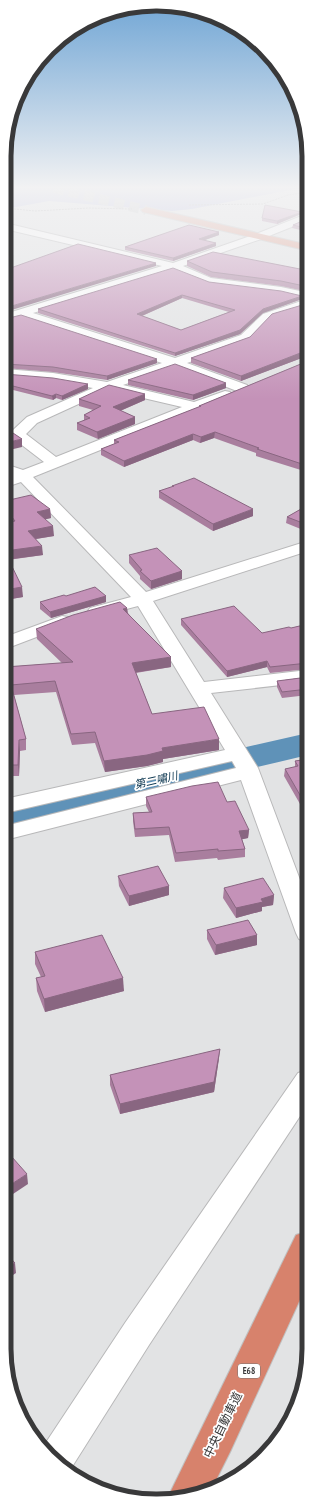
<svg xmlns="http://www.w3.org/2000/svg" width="313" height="1505" font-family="'PT Sans Narrow','Noto Sans JP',sans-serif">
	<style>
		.green { fill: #a7ace2 }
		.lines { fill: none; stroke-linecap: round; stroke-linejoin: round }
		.river { fill: #5f92b8; fill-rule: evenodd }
		.trunk-tunnel { stroke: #c0c1c2; stroke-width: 10; stroke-dasharray: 10 5.5; stroke-linecap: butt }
		.minor-casing { stroke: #b8b8b9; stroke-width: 2 }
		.trunk-casing { stroke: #c0c0c0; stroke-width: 2 }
		.motorway-casing { stroke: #c0c0c0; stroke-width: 2 }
		.path { stroke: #969697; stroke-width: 1; stroke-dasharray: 2 1; stroke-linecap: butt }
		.minor { fill: #fff; fill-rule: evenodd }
		.trunk { fill: #df9b8a; fill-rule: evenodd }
		.motorway { fill: #d7826c; fill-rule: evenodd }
		.wall { fill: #a97e9e; fill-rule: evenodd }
		.shaded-wall { fill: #896681 }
		.building { fill: #c492b8; stroke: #896681; fill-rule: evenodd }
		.labels { text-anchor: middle; stroke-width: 3.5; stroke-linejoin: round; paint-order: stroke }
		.shield { fill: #fff; stroke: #747475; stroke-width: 1 }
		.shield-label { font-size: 9px; font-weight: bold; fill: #39393a }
		.water-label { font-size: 11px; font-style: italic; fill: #08334d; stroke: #fff }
		.near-street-label { font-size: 12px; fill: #39393a; stroke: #fff }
		.rim { fill: none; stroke: #39393a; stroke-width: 5 }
	</style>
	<rect width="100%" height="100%" fill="#e2e3e4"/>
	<!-- green -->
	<path class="green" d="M5 188H300L192 209 172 211 49 201 5 209Z"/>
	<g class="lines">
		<!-- river -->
		<path class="river" d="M308 733V755L31 821 5 829V802Z"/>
		<!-- trunk-tunnel -->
		<path class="trunk-tunnel" d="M54 188 146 210"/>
		<defs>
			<g id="minor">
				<path d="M309 213V220L264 238 183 266 211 278 281 287 309 293V306L271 318 249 341 187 363 247 385 249 388 247 391H237L175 367 123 385 194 402 225 391 230 392 232 395 230 398 33 477 146 592 308 541V551L153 601 204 682 308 670V682L211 693 258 768 308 901V942L299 939 296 933 241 780 5 840V826L236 768 232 761 5 813V799L225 750 138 606 96 617 90 616 87 612 90 608 131 597 21 482 12 485 7 483 5 481 7 477 10 476 5 474V464L23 470 44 462 14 439 5 441V433L12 431 27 417 93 388 53 381 5 377V369L53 373 107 382 162 363 21 317 5 322V314L162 266 5 229V223L173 263 256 234ZM173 270 209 284 281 293 307 299 263 314 241 335 175 358 33 313ZM109 390 182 407 56 457 26 434 37 423Z"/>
				<path d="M62 616 68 617 71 621 68 625 5 649V637Z"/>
				<path d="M308 1070V1104L149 1345 70 1470 49 1456 43 1447 125 1323 298 1073Z"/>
			</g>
			<path id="trunk" d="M146 207 309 245V251L143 212 141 210Z"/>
			<path id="motorway" d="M308 1231V1282L230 1452 211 1490 205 1493 170 1498 169 1495 296 1235Z"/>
		</defs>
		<!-- minor casing -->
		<use href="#minor" class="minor-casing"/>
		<!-- trunk casing -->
		<use href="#trunk" class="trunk-casing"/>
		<!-- motorway casing -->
		<use href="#motorway" class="motorway-casing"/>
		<!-- path -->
		<g class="path">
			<path d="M189 205 263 204 288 195 309 192"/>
			<path d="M5 208 35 211 89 208 132 209"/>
		</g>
		<!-- minor -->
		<use href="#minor" class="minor"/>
		<!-- trunk -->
		<use href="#trunk" class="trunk"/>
		<!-- motorway -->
		<use href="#motorway" class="motorway"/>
	</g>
	<!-- wall -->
	<g class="wall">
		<path d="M302 212 301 214 277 224 262 221V218Z"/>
		<path d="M309 218V232L292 228 293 225Z"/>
		<path d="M219 232V235L205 240 216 246 173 261 125 250V247Z"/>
		<path d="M187 261 300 269 309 266V292L281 286 211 277 187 266Z"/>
		<path d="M209 282 302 296V299L263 313 240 334 175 356 38 313V309ZM182 298 229 312 181 330 142 316Z"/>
		<path d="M309 303 308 356H307L241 381 191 363V358L250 337Z"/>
		<path d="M5 319 157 363 107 380 53 372 5 368Z"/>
		<path d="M308 361V478L304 476V471L256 456V453L214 438 200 443 193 440 124 467 101 455V449L114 444V440L199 407V406Z"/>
		<path d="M5 374 88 384V389L62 400 56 398 53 400 5 388Z"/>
		<path d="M128 380 226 383V388L193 400 128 385Z"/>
		<path d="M79 399 145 400 120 411 135 417V424L98 439 77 430V423L84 421V415L93 410 79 406Z"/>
		<path d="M172 486 253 516 213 531 159 498V491L172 487Z"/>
		<path d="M5 501 50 509 51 518 45 519 54 536 36 539 43 555 8 560 23 597 5 600V523L9 522 5 517Z"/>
		<path d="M308 505V532L286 523 287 517Z"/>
		<path d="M129 555 182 571V579L151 589 140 579V576L129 563Z"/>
		<path d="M66 596H106V602L51 618 40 609V602Z"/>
		<path d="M127 608 128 613 171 667 136 673 152 714 219 750 163 759V762L147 766 105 772 95 743 72 745 56 692 14 695 26 739V750L20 751 19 776H5V667L62 663 37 639 36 629Z"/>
		<path d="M181 619 262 633 291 628 308 624V669L270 673 267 667 227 677 181 625Z"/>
		<path d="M308 677V695L282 698 277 687V681Z"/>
		<path d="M308 759V818L284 776 285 769 295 767V761Z"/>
		<path d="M146 797 227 802 249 830 248 838 242 839 245 849V857L218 860 217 858 175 862 169 835 135 837 133 821V813L149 812 146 806Z"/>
		<path d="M118 876 169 886V895L129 906 119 886Z"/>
		<path d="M224 888 274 895 273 905 262 907V911L236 918 223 898Z"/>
		<path d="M207 930 257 935V945L215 955 207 939Z"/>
		<path d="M35 952 124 991 45 1012 37 991 36 978 41 977 35 964Z"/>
		<path d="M219 1058 214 1092 120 1114 110 1085V1075Z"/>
	</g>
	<!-- shaded-wall -->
	<g class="shaded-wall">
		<path d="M302 212 301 214 277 224V221Z"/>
		<path d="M219 232V235L199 242V239Z"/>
		<path d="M216 243V246L173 261V258Z"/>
		<path d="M156 263V266L5 312V308Z"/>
		<path d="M182 295V298L137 318V314Z"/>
		<path d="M302 296V299L263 313 240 334 175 356V353L263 309Z"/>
		<path d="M308 350 307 356 241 381V376Z"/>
		<path d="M157 359V363L107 380V376Z"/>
		<path d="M226 383V388L193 400V395Z"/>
		<path d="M88 384V389L62 400V396Z"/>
		<path d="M56 394V398L53 400 52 396Z"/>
		<path d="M145 394V400L113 414V407Z"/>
		<path d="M135 417V424L98 439 97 432Z"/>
		<path d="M8 422 9 430 5 432V424Z"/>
		<path d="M215 432 214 438 200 443 201 437Z"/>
		<path d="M193 434V440L124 467V461Z"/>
		<path d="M22 439V447L5 451V443Z"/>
		<path d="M50 509 51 518 38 521 37 512Z"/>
		<path d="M253 509V516L213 531V524Z"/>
		<path d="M53 526 54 536 29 540 28 531Z"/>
		<path d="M42 546 43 555 5 560V551Z"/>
		<path d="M182 571V579L151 589V581Z"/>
		<path d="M22 587 23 597 5 600V590Z"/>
		<path d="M106 596V602L51 618 50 612Z"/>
		<path d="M127 608 128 618 123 609Z"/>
		<path d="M171 657V667L132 673V663Z"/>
		<path d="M267 661V667L227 677V671Z"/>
		<path d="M219 739V750L163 759V762L147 766 105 772 104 761 162 748Z"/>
		<path d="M19 740 20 751 19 776 18 765Z"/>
		<path d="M249 830 248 838 239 840V831Z"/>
		<path d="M169 886V895L129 906V896Z"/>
		<path d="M274 895 273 905 262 907V911L236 918V908L261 899Z"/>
		<path d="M257 935V945L215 955 216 945Z"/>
		<path d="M123 978 124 991 45 1012 44 999Z"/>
		<path d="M220 1049 219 1058 214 1092 120 1114V1104Z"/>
		<path d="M27 1174 28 1184 4 1200V1189Z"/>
		<path d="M15 1263 16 1273 4 1281V1270Z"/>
	</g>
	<!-- building -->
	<g class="building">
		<path d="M265 205 302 212 277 221 262 218Z"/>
		<path d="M309 218V229L293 225Z"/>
		<path d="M189 225 219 232 199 239 216 243 173 258 125 247Z"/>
		<path d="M78 244 156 263 5 308V270Z"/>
		<path d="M213 252 300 269 309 266V287L281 281 212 272 187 261Z"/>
		<path d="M173 268 209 282 281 291 302 296 263 309 240 330 175 353 38 309ZM182 295 235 310 181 330 137 314Z"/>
		<path d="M309 303 308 351V350L241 376 191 358 250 337 272 314Z"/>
		<path d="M21 315 157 359 107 376 53 367 5 364V319Z"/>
		<path d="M308 361V466L257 449 259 448 215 432 201 437 193 434 124 461 101 449 119 442 114 440 201 406H199Z"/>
		<path d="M175 364 226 383 193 395 128 380Z"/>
		<path d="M5 374 53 378 88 384 62 396 56 394 52 396 5 384Z"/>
		<path d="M109 385 145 394 113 407 135 417 97 432 77 423 90 418 84 415 101 406 79 399Z"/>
		<path d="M5 420 8 422 5 424Z"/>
		<path d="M13 433 22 439 5 443V434Z"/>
		<path d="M308 469V472L304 470Z"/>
		<path d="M194 478 253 509 213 524 159 491 174 486H172Z"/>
		<path d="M31 495 50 509 37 512 53 526 28 531 42 546 5 551V523L15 521 5 508V501Z"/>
		<path d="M308 505V525L287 517Z"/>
		<path d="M157 548 182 571 151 581 140 571 142 570 129 555Z"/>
		<path d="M5 552 22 587 5 590Z"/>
		<path d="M95 587 106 596 50 612 40 602 64 595 66 596Z"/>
		<path d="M120 602 127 608 123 609 171 657 132 663 152 714 204 707 219 739 162 748 163 751 147 755 104 761 95 732 71 734 55 681 11 685 26 739 19 740 18 765H5V667L73 662 36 629 73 615Z"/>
		<path d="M234 606 262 633 289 627 291 628 308 624V663L270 667 267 661 227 671 181 619Z"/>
		<path d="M308 677V689L282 692 277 681Z"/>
		<path d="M308 759V809L285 769 298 766 295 761Z"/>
		<path d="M218 782 227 802 235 801 249 830 239 831 245 849 218 851V849L176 853 169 827 135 829 133 813 152 812 146 797 192 786Z"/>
		<path d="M158 866 169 886 129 896 118 876Z"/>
		<path d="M263 878 274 895 261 899 263 902 236 908 224 888Z"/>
		<path d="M248 920 257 935 216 945 207 930Z"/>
		<path d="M102 935 123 978 44 999 36 978 45 976 35 952Z"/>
		<path d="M220 1049 214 1082 120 1104 110 1075Z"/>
		<path d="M4 1148 27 1174 4 1189Z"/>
		<path d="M4 1251 15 1263 4 1270Z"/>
	</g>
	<!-- sky -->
	<linearGradient id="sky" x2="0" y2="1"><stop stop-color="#71a6d5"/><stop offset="0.47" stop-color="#f2f2f3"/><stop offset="1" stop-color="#f2f2f3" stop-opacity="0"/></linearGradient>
	<rect width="313" height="399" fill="url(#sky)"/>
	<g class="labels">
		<!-- shield labels -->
		<rect class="shield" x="238" y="1364" width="22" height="14" rx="3"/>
		<g class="shield-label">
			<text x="249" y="1374">E68</text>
		</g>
		<!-- water labels -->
		<g class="water-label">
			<text transform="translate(156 780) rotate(-13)" y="4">第二嘯川</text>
		</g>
		<!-- near-street labels -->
		<g class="near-street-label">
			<text transform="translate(223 1425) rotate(-64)" y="4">中央自動車道</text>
		</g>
	</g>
	<!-- crop -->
	<path d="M0 0H313V1505H0ZM156 11H157A145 145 0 0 1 302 156V1349A145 145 0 0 1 157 1494H156A145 145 0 0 1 11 1349V156A145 145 0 0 1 156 11Z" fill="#fff" fill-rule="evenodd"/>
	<path class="rim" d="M156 11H157A145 145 0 0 1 302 156V1349A145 145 0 0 1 157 1494H156A145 145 0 0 1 11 1349V156A145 145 0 0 1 156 11Z"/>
</svg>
